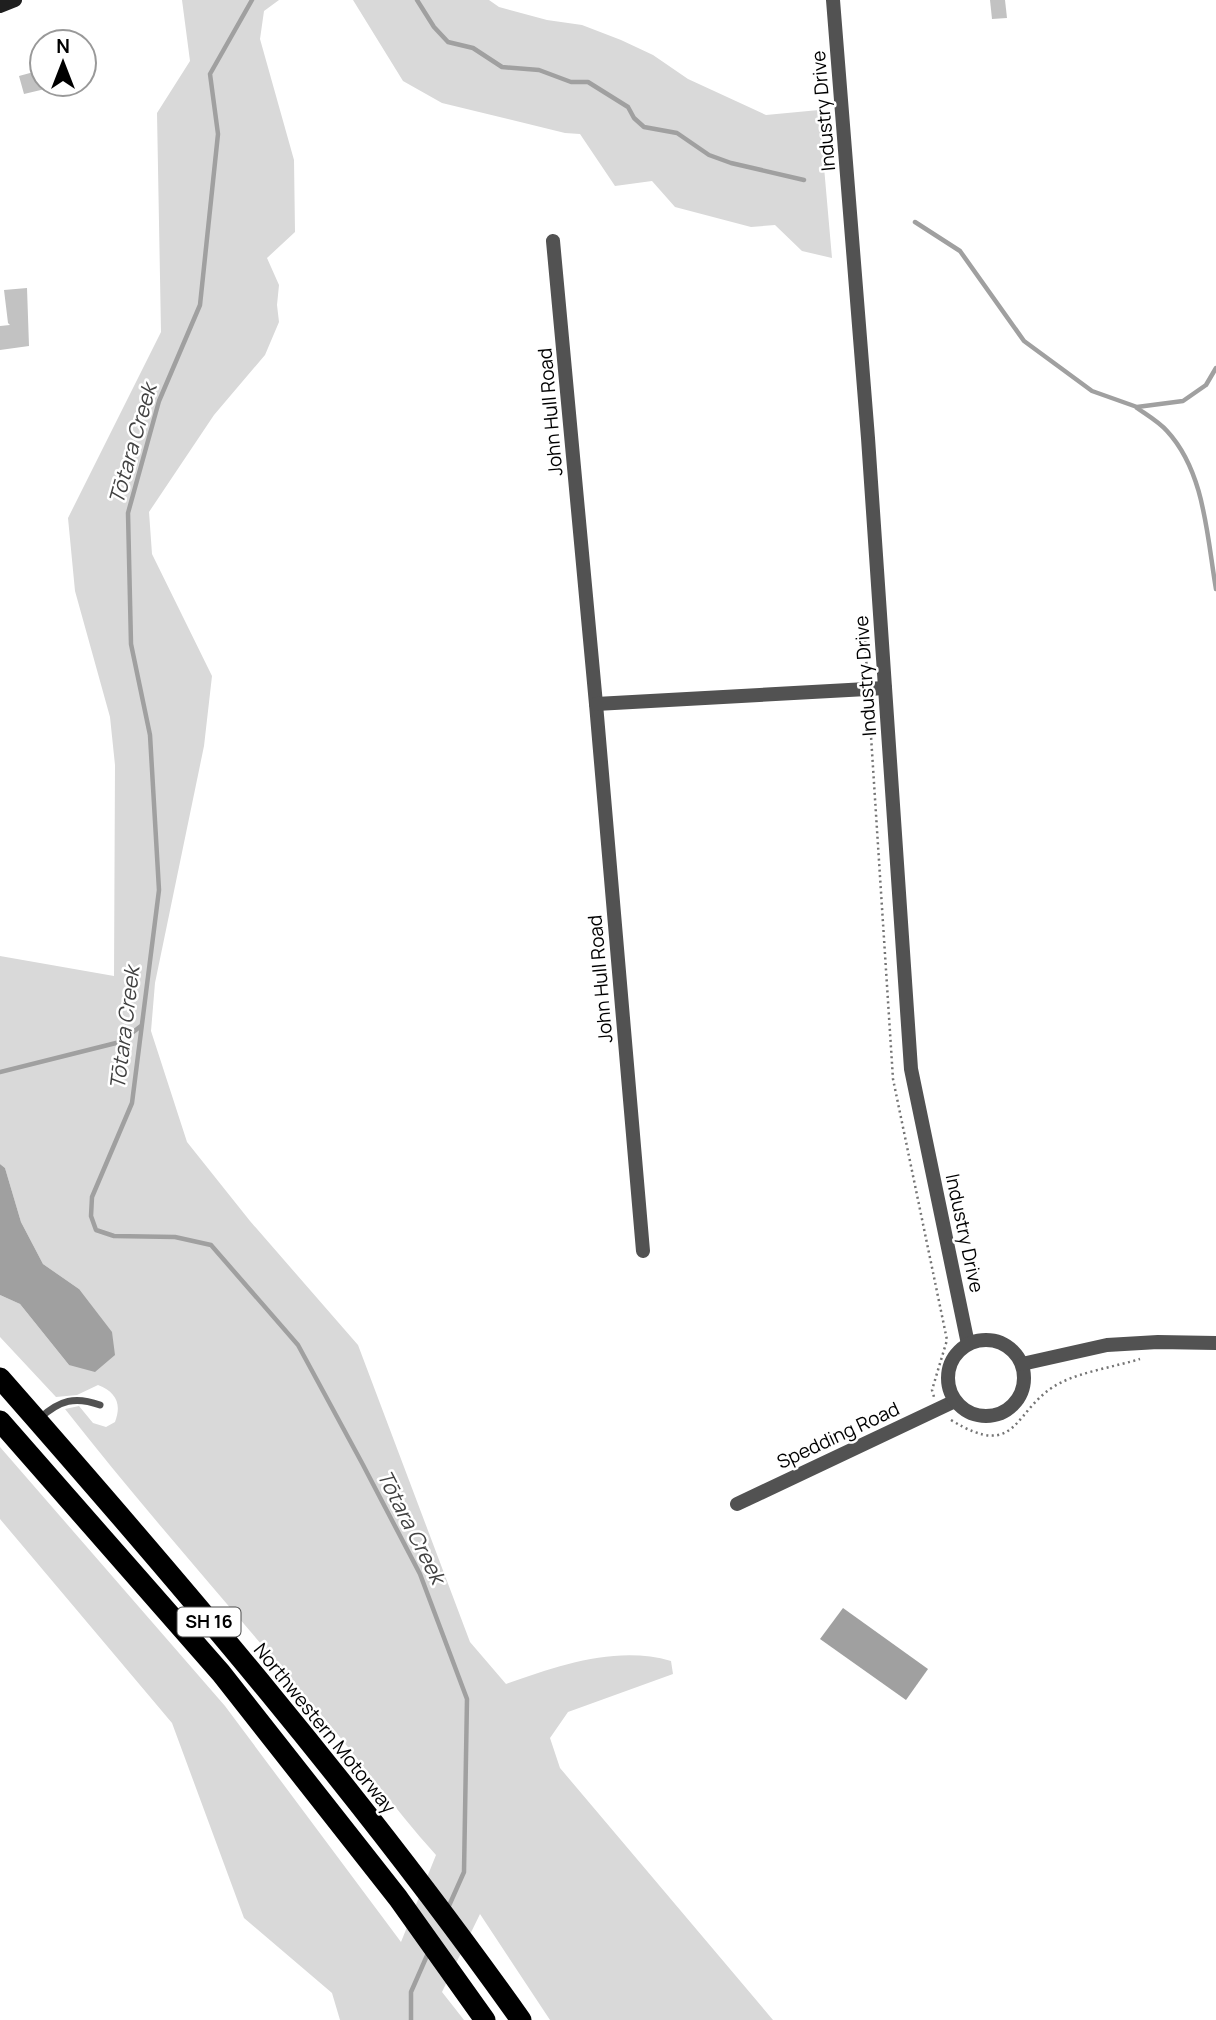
<svg xmlns="http://www.w3.org/2000/svg" width="1216" height="2020" font-family="Manrope,sans-serif">
	<style>
		.green { fill: #d9d9d9 }
		.water { fill: #a0a0a0 }
		.lines { fill: none; stroke-linecap: round; stroke-linejoin: round }
		.stream { stroke: #a0a0a0; stroke-width: 4.5 }
		.building { fill: #c2c2c2 }
		.path { stroke: #747474; stroke-width: 2.5; stroke-dasharray: 2 3.5; stroke-linecap: butt }
		.service { stroke: #525252; stroke-width: 7 }
		.minor { stroke: #525252; stroke-width: 14 }
		.tertiary { stroke: #525252; stroke-width: 14 }
		.secondary { stroke: #1f1f1f; stroke-width: 14 }
		.motorway { stroke: #000; stroke-width: 21 }
		.labels { text-anchor: middle; stroke-width: 5; stroke-linejoin: round; paint-order: stroke }
		.shield { fill: #fff; stroke: #4c4c4c; stroke-width: 2 }
		.shield-label { font-size: 18px; font-weight: bold; fill: #000 }
		.street-label { font-size: 19px; fill: #000; stroke: #fff }
		.water-label { font-size: 21px; font-style: italic; fill: #414141; stroke: #fff }
	</style>
	<rect width="100%" height="100%" fill="#fff"/>
	<!-- green -->
	<g class="green">
		<path d="M182 0H279L264 11 260 39 294 160 295 232 267 258 279 285 277 305 279 322 265 355 214 415 149 512 152 554 212 676 204 746 155 983 151 1031 187 1142 250 1221 358 1345 470 1642 506 1684C558 1666 616 1645 671 1661L673 1674 568 1712 550 1738 560 1768 773 2020H550L480 1914 442 1992 464 2020H340L332 1993 244 1918 172 1723 0 1519V1447L225 1706 401 1942 436 1855C394 1809 359 1758 318 1711 233 1610 146 1512 65 1409L79 1406 93 1423 106 1427 115 1422C122 1404 116 1392 98 1385L77 1395 56 1397 0 1337V1295L20 1304 69 1365 79 1289 43 1264 21 1222 5 1168 0 1164V956L114 976 115 765 110 717 75 591 68 518 161 332 157 113 190 61Z"/>
		<path d="M353 0H489L499 7 547 20 582 25 621 40 653 55 688 79 766 115 819 110 832 258 802 251 775 225 751 227 675 207 652 181 615 186 580 134 565 133 442 103 403 81Z"/>
	</g>
	<!-- water -->
	<g class="water">
		<path d="M0 1164 5 1168 21 1222 43 1264 79 1289 112 1332 115 1355 95 1372 69 1365 20 1304 0 1295Z"/>
		<path d="M843 1608 928 1669 906 1700 820 1639Z"/>
	</g>
	<g class="lines">
		<!-- stream -->
		<g class="stream">
			<path d="M252 0 210 74 218 134 200 305 159 401 128 513 131 644 150 735 159 890 132 1103 92 1197 91 1216 96 1230 114 1236 175 1237 211 1245 298 1345 362 1463 420 1574 467 1699 464 1872 448 1908"/>
			<path d="M417 0 434 27 448 42 473 48 502 67 539 70 571 82H588L628 107 634 118 644 127 677 133 709 155 731 163 804 180"/>
			<path d="M915 222 960 251 1024 341 1092 391 1137 407 1183 401 1206 385 1216 368"/>
			<path d="M1137 408C1147 415 1159 422 1167 431 1205 472 1207 537 1216 589"/>
			<path d="M0 1072 120 1042 141 1026"/>
			<path d="M411 2020V1992L429 1951"/>
		</g>
	</g>
	<!-- building -->
	<g class="building">
		<path d="M990 0H1005L1007 18 992 19Z"/>
		<path d="M41 70 42 84H44L45 89 24 94 19 76Z"/>
		<path d="M27 288 29 346 0 350V326L10 325 8 323 4 290Z"/>
	</g>
	<g class="lines">
		<!-- path -->
		<g class="path">
			<path d="M864 618 867 674"/>
			<path d="M869 705 893 1079 947 1340 932 1390 934 1397"/>
			<path d="M951 1420C1021 1463 1012 1406 1062 1382 1082 1372 1117 1366 1140 1359"/>
		</g>
		<!-- service -->
		<path class="service" d="M40 1418C60 1400 75 1396 100 1405"/>
		<!-- minor -->
		<g class="minor">
			<path d="M553 241 596 704 643 1251"/>
			<path d="M596 704 885 688"/>
			<path d="M737 1504 955 1401"/>
		</g>
		<!-- tertiary -->
		<g class="tertiary">
			<path d="M833 0 868 438 911 1069 968 1344"/>
			<circle cx="986" cy="1378" r="38"/>
			<path d="M1022 1364 1107 1345 1158 1342 1216 1343"/>
		</g>
		<!-- secondary -->
		<path class="secondary" d="M0 6 15 0"/>
		<!-- motorway -->
		<g class="motorway">
			<path d="M0 1378C182 1585 362 1796 521 2020"/>
			<path d="M0 1421 221 1673 398 1898 485 2020"/>
		</g>
	</g>
	<g class="labels">
		<!-- shield labels -->
		<rect class="shield" x="177.5" y="1607.5" width="63" height="29" rx="5"/>
		<g class="shield-label">
			<text x="209" y="1628">SH 16</text>
		</g>
		<!-- street labels -->
		<g class="street-label">
			<text transform="translate(823 111) rotate(-95)" y="7">Industry Drive</text>
			<text transform="translate(550 412) rotate(-95)" y="7">John Hull Road</text>
			<text transform="translate(865 676) rotate(-94)" y="7">Industry Drive</text>
			<text transform="translate(600 979) rotate(-95)" y="7">John Hull Road</text>
			<text transform="translate(965 1233) rotate(78)" y="7">Industry Drive</text>
			<text transform="translate(838 1435) rotate(-25)" y="7">Spedding Road</text>
			<text transform="translate(325 1728) rotate(51)" y="7">Northwestern Motorway</text>
		</g>
		<!-- water labels -->
		<g class="water-label">
			<text transform="translate(133 444) rotate(-74)" y="7">Tōtara Creek</text>
			<text transform="translate(125 1028) rotate(-83)" y="7">Tōtara Creek</text>
			<text transform="translate(411 1527) rotate(63)" y="7">Tōtara Creek</text>
		</g>
	</g>
	<!-- north arrow -->
	<g transform="translate(63 63)"><circle r="33" fill="#ffffff" stroke="#999999" stroke-width="2"/>
	<path d="M0-5L12 26L0 18L-12 26Z" fill="#000000"/>
	<text y="-10" font-size="19" font-weight="bold" text-anchor="middle" fill="#000000">N</text>
	</g>
</svg>
